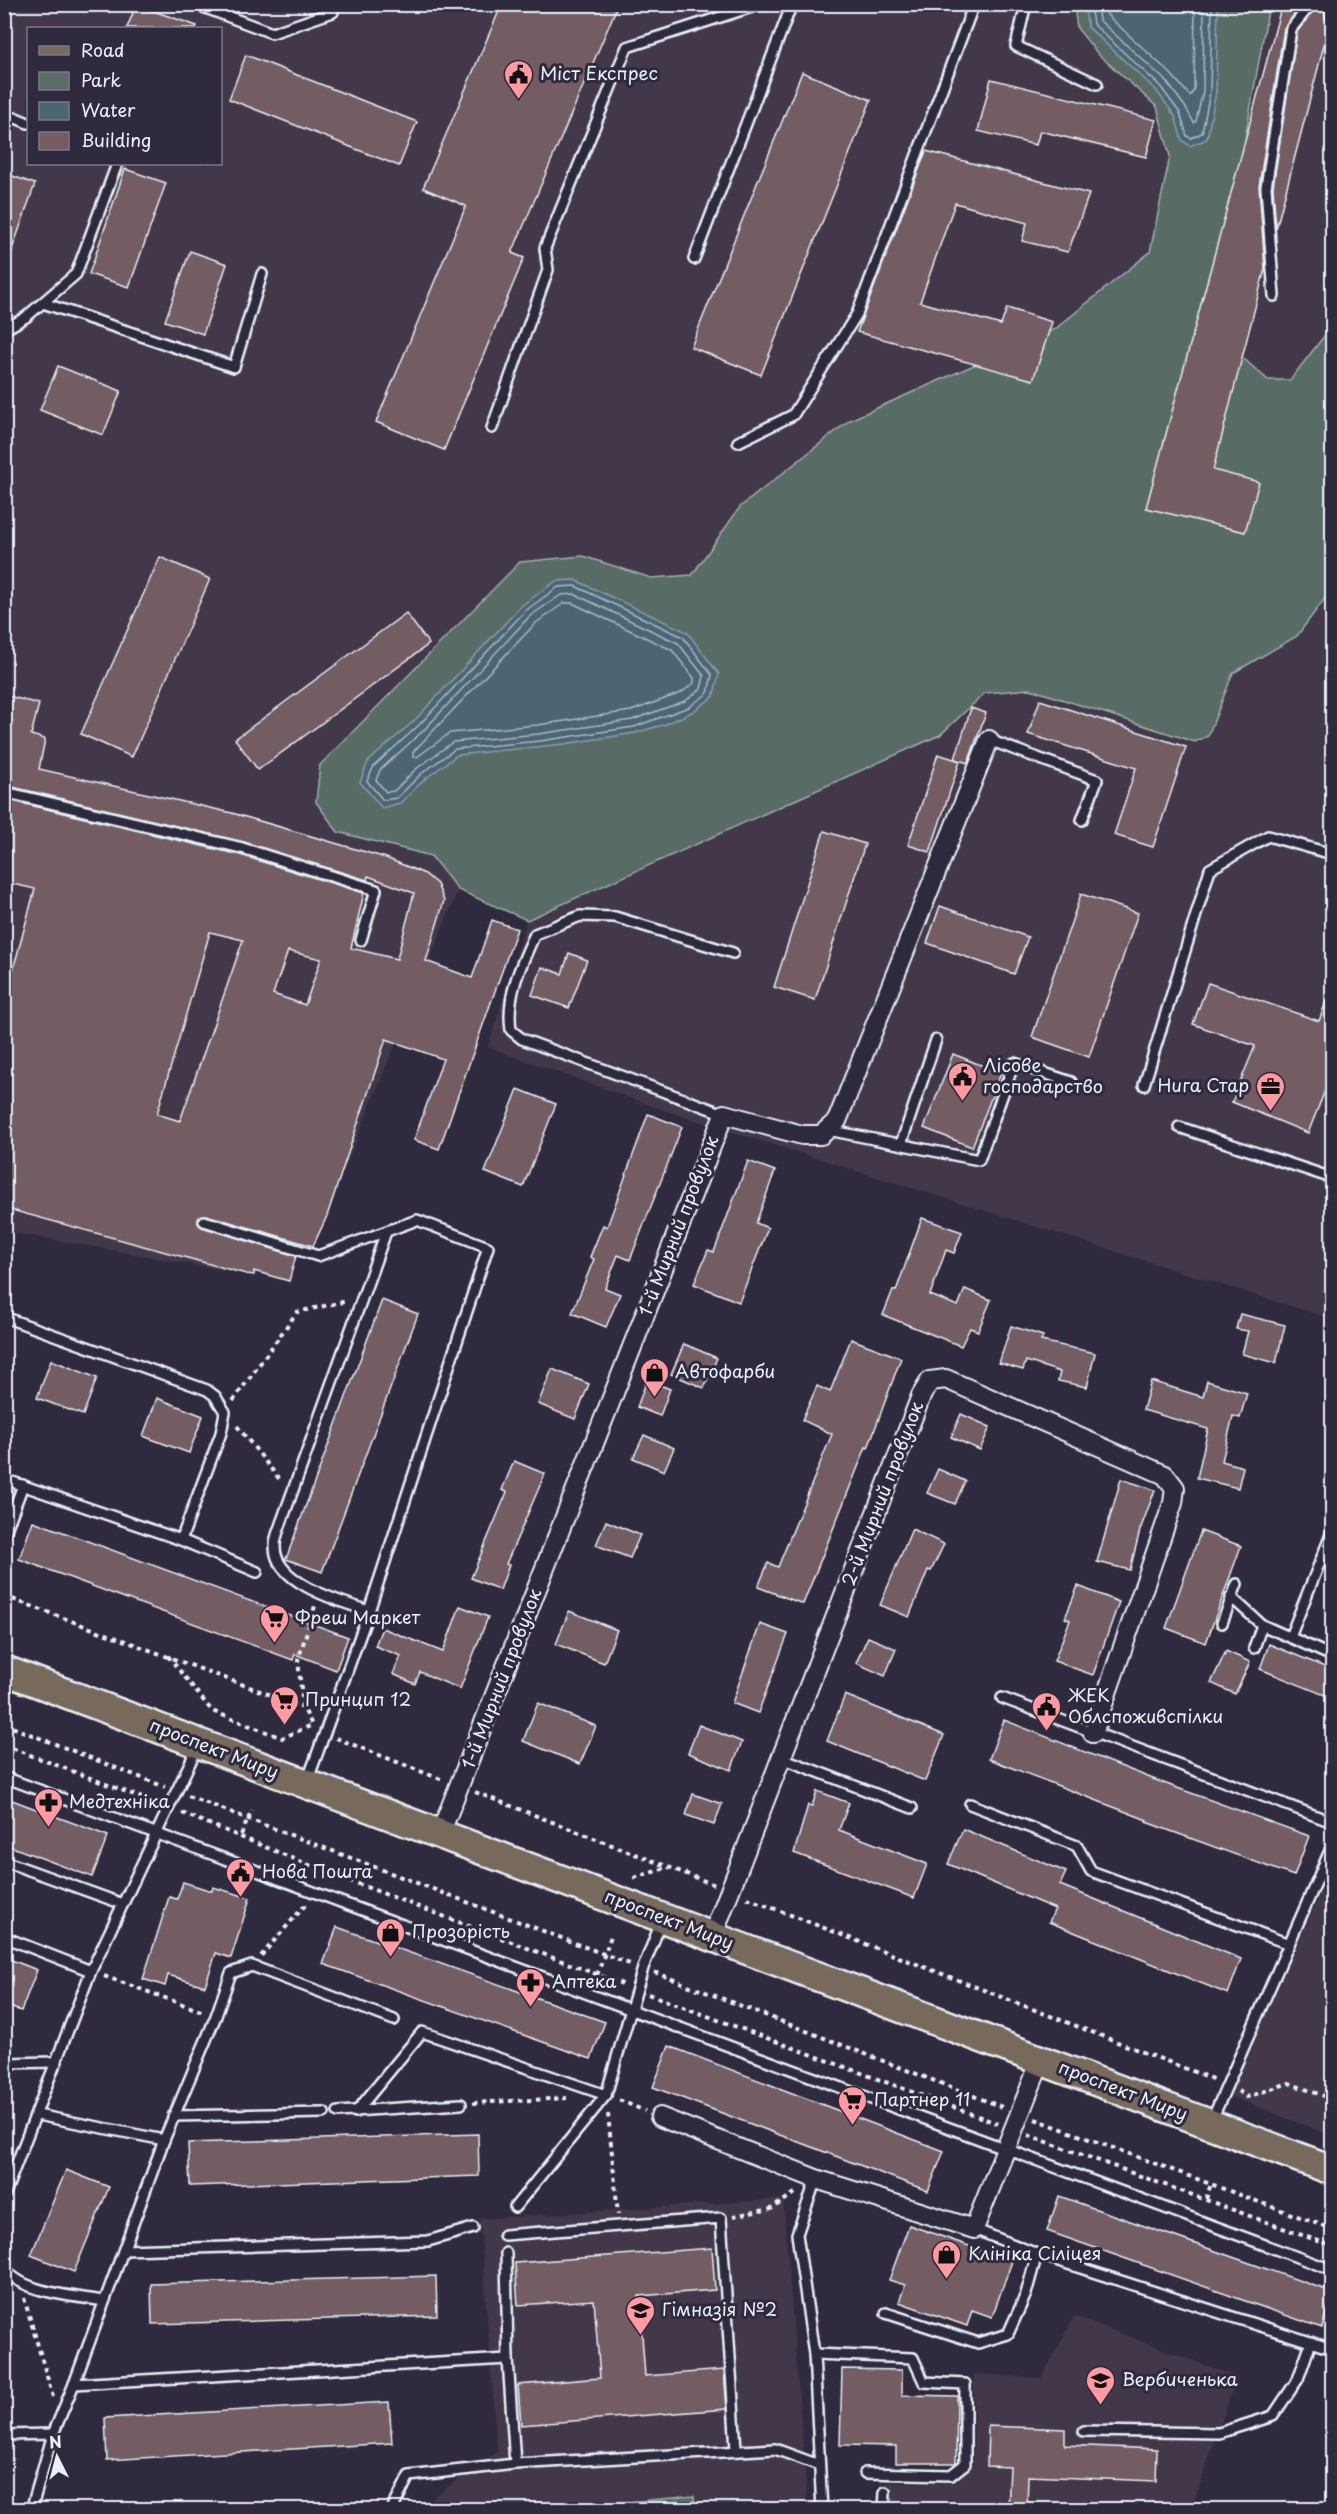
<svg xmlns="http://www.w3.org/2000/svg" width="1337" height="2514" font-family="'Playpen Sans',sans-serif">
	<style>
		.built { fill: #433948; fill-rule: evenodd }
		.green { fill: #596c65; stroke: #a0aeae; stroke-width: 1.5 }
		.water { fill: #4c6574; stroke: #8a9da9; stroke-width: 1.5 }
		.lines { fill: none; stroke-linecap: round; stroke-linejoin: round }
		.shore { stroke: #aab9c3; stroke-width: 1.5 }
		.building { fill: #735c62; stroke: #e8f1f8; stroke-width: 1.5; fill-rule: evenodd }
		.service-casing { stroke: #e8f1f8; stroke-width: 14 }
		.minor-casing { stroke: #e8f1f8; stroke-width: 22 }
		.primary-casing { stroke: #e8f1f8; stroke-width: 33 }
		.path { stroke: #e8f1f8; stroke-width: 4; stroke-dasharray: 4.5 4.5; stroke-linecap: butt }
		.service { stroke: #2f2a3d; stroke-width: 9 }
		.minor { stroke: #2f2a3d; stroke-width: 18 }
		.primary { stroke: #77695c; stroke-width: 28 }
		.labels { text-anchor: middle; stroke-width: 6; stroke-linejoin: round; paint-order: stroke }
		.poi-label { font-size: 18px; fill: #e8f1f8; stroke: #2f2a3d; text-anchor: start }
		.street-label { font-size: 18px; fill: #e8f1f8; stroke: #2f2a3d }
	</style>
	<rect width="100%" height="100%" fill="#2f2a3d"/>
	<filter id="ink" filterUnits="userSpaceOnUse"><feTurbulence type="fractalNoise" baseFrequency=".0167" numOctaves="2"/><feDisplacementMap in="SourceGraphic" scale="12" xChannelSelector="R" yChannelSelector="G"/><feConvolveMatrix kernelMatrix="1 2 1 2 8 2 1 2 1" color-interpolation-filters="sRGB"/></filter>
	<g filter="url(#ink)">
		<!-- built -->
		<g class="built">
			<path d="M7 5H1074L1077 29 1098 54 1157 107 1170 156 1151 252 1055 329 850 420 740 507 692 575 651 578 583 556 338 832 431 856 458 890 313 1246 270 1241 246 1274 5 1231 4 10ZM28 28H220V164H28Z"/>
			<path d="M1269 5H1332V326L1290 381 1268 380 1235 352 1227 239Z"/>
			<path d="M1332 589V1319L675 1114 488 1047 527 920 940 735 984 693 1030 689 1195 742 1208 736 1233 673 1297 636Z"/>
			<path d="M1332 1867V2136L1230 2096Z"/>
			<path d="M783 2199 808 2509 415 2510 497 2452 480 2219Z"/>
			<path d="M1074 2316 1237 2377 1193 2504 1183 2509 879 2510 880 2483H955L973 2466 974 2374 1042 2378Z"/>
		</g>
		<!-- green -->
		<g class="green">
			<path d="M1074 5H1269L1227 239 1235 351 1268 380H1290L1332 326V589L1297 636 1233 673 1208 736 1195 742 1030 689 985 693 940 735 527 920 458 890 431 856 338 832 316 802 320 765 520 562 583 556 651 578 692 575 740 507 850 420 1055 329 1150 252 1170 156 1157 107 1098 54 1077 28Z"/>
			<path d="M694 2496 695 2509H550Z"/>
		</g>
		<!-- water -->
		<g class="water">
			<path d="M1084 5H1218L1216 92 1207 139 1190 146 1182 140 1175 116 1156 90 1088 27Z"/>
			<path d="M575 580 687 632 719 674 713 697 692 712 666 724 635 733 564 744 457 755 425 779 400 803 382 808 360 782 368 762 415 720 521 606 556 581Z"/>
		</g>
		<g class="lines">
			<!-- shore -->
			<g class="shore">
				<path d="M1090 4 1093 24 1160 86 1180 113 1187 136 1191 138 1202 133 1210 92 1212 4"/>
				<path d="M1097 4 1099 20 1166 81 1186 108 1194 123 1196 121 1203 91 1204 4"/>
				<path d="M1106 4 1107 15 1171 74 1190 96 1194 90 1195 4"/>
				<path d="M575 586 683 637 712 675 708 693 689 707 634 727 540 741 455 749 421 774 397 798 383 800 367 781 374 766 419 725 525 611 558 587Z"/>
				<path d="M574 594 678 643 704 676 701 689 685 701 632 720 539 734 453 742 416 769 394 791 386 792 376 780 380 770 424 730 530 616 561 595Z"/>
				<path d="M564 603H572L672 650 694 678V683L681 693 631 711 538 725 450 733 417 757H413V752L536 623Z"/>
			</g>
		</g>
		<!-- building -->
		<g class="building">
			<path d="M502 4H605L616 9 512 253 524 258 444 450 376 422 466 206 423 188Z"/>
			<path d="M1282 4H1302L1284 28 1259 186 1265 269 1213 470 1259 482 1245 532 1146 508Z"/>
			<path d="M1318 4H1323L1326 21 1332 24V47L1324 45 1276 229 1273 187 1297 32Z"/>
			<path d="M136 5 197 26 196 28H127Z"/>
			<path d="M246 55 417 122 399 166 229 99Z"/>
			<path d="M802 72 871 100 761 375 691 347Z"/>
			<path d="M991 79 1156 120 1146 157 1040 131 1036 145 978 131Z"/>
			<path d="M926 151 1089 194 1068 252 1022 241 1027 223 955 203 920 302 1001 325 1007 308 1052 322 1033 380 857 332Z"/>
			<path d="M125 169 166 183 129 287 89 274Z"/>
			<path d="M4 173 35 184 7 264H4Z"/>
			<path d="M190 251 227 264 203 334 165 321Z"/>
			<path d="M58 366 121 391 103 435 40 410Z"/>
			<path d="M160 557 210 579 132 757 81 734Z"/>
			<path d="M406 613 429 644 258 770 235 739Z"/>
			<path d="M4 695 39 704 31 735 45 739 39 769 232 813 386 858 425 874 437 884 444 901 426 961 472 978 492 920 517 929 439 1149 414 1140 443 1059 386 1039 327 1216 313 1246 206 1215 199 1217 198 1223 202 1227 296 1256 289 1281 254 1271V1275L246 1274 4 1208V1003L35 889 4 882V799L240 855 364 893 351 948 397 959 414 893 368 876 367 880 244 842 4 785ZM210 932 243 940 180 1121 157 1114ZM288 951 321 959 305 1005 273 994Z"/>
			<path d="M1040 700 1186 747 1153 847 1114 835 1136 768 1028 734Z"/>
			<path d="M971 708 986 713 968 763 955 759Z"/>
			<path d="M938 754 960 761 930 852 908 845Z"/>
			<path d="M824 831 865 844 815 1000 774 987Z"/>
			<path d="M1081 894 1138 913 1089 1057 1032 1037Z"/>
			<path d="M940 906 1028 937 1014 974 927 943Z"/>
			<path d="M569 953 587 960 569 1008 532 995 542 967 562 974Z"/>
			<path d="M1208 983 1319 1021 1330 991H1332V1073L1308 1133 1232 1102 1255 1046 1193 1024Z"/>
			<path d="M953 1054 1001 1073 972 1147 924 1128Z"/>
			<path d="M518 1089 556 1104 523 1187 485 1172Z"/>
			<path d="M648 1114 682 1127 630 1260 618 1255 605 1288 620 1294 606 1327 572 1313 594 1259 590 1257 603 1225 607 1227Z"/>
			<path d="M748 1161 775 1171 756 1223 768 1228 739 1302 694 1284 708 1250 714 1252Z"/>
			<path d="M922 1218 962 1232 954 1253 946 1250 930 1295 958 1306 965 1289 991 1300 978 1331 970 1328 961 1346 883 1315 893 1290 896 1291Z"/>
			<path d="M382 1300 418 1314 322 1572 286 1559Z"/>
			<path d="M1240 1314 1285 1325 1276 1363 1242 1354 1248 1331 1236 1329Z"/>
			<path d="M1011 1326 1043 1336 1041 1341 1095 1353 1087 1387 1058 1381 1060 1372 1026 1361 1023 1370 999 1363Z"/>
			<path d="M851 1339 901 1358 868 1448 866 1447 803 1604 758 1587 768 1563 778 1567 832 1434 802 1420 817 1386 830 1392Z"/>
			<path d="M684 1344 717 1358 704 1388 671 1374Z"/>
			<path d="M51 1360 97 1378 83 1415 37 1398Z"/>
			<path d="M552 1369 589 1384 575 1419 538 1404Z"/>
			<path d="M647 1380 670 1389 660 1416 637 1407Z"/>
			<path d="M1151 1381 1203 1397 1207 1381 1247 1393 1240 1418 1233 1416 1222 1461 1243 1467 1238 1488 1197 1478 1208 1429 1143 1410Z"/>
			<path d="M157 1398 203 1416 189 1453 143 1436Z"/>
			<path d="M961 1414 990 1427 980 1450 951 1437Z"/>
			<path d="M644 1435 674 1448 664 1471 633 1458Z"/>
			<path d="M514 1461 545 1474 506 1564 509 1565 500 1590 471 1578 507 1492 502 1490Z"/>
			<path d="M938 1469 965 1481 955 1504 927 1493Z"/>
			<path d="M1121 1479 1155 1490 1140 1530 1130 1570 1097 1562Z"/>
			<path d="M33 1521 348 1637 336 1670 295 1654 293 1660 19 1559Z"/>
			<path d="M606 1521 640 1535 630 1558 596 1545Z"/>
			<path d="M912 1529 944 1544 931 1571 928 1570 909 1617 880 1605Z"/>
			<path d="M1201 1531 1241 1546 1206 1643 1166 1628Z"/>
			<path d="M1078 1586 1119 1602 1093 1675 1054 1661 1070 1620 1065 1618Z"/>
			<path d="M460 1606 488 1617 460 1689 420 1672 415 1684 393 1674 401 1656 375 1646 382 1628 443 1652Z"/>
			<path d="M569 1611 617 1630 604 1663 556 1644Z"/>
			<path d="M760 1624 788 1634 758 1713 732 1703Z"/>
			<path d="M868 1637 896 1649 885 1676 856 1663Z"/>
			<path d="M1269 1644 1332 1670V1698L1260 1669Z"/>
			<path d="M1226 1651 1250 1662 1235 1694 1211 1683Z"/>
			<path d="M845 1695 944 1735 925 1781 827 1741Z"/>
			<path d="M538 1703 596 1726 580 1764 523 1741Z"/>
			<path d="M1004 1720 1158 1781 1309 1836 1294 1876 1146 1822 1147 1820 989 1759Z"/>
			<path d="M699 1725 742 1742 731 1770 688 1753Z"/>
			<path d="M817 1791 849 1803 839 1830 927 1864 914 1898 794 1853 808 1805 812 1806Z"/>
			<path d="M693 1794 722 1804 714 1825 686 1815Z"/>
			<path d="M4 1797 108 1836 92 1877 4 1844Z"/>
			<path d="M963 1829 1066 1872 1060 1885 1241 1959 1228 1994 1049 1922 1055 1909 948 1864Z"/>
			<path d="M183 1882 212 1891 213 1887 250 1898 231 1958 216 1953 205 1986 168 1975 165 1986 143 1979 169 1897 177 1899Z"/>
			<path d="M337 1927 605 2022 591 2059 323 1964Z"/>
			<path d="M4 1957 37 1970 21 2011 4 2005Z"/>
			<path d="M669 2046 944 2151 928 2191 653 2087Z"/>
			<path d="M478 2134 479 2176 190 2186 188 2143Z"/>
			<path d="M66 2170 109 2187 74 2272 31 2255Z"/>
			<path d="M1059 2196 1332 2292 1322 2328 1047 2231Z"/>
			<path d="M909 2225 1012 2261 992 2317 972 2310 967 2326 899 2302 905 2285 889 2280Z"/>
			<path d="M712 2248 715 2290 639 2296 645 2376 724 2370 727 2409 521 2425 518 2385 600 2378 594 2300 518 2305 515 2263Z"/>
			<path d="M436 2276 437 2316 152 2324 151 2284Z"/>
			<path d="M842 2369 902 2370V2395L957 2396 956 2463H896V2446L840 2445Z"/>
			<path d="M389 2402 392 2443 107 2460 105 2418Z"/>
			<path d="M988 2426 1065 2429V2445L1157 2449 1156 2481 1028 2476 1027 2510H1008L1010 2467 987 2466Z"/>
		</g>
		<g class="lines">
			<defs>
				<g id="service">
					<path d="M195 4 272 33 333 12 326 4"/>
					<path d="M1026 4 1016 46 1097 84"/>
					<path d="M1330 4 1332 17"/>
					<path d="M16 118 28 123"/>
					<path d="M694 259 792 4"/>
					<path d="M1274 296 1266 187 1291 29 1311 4"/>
					<path d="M43 303 234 367 262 274"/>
					<path d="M4 330 26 317 76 274 117 164"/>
					<path d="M492 428 548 270 545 248 627 47 761 4"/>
					<path d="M738 442 793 415 857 314 974 4"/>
					<path d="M989 740 1097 780 1082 820"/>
					<path d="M4 792 242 848 376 890 361 940"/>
					<path d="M1144 1085 1210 869 1268 836 1332 854"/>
					<path d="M724 1114 522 1039 511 1030C506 995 521 965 535 934L580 916 615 917 733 953"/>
					<path d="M1179 1127 1332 1178"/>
					<path d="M828 1130 979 1160 1014 1063 1071 1082"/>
					<path d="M901 1144 936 1040"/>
					<path d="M204 1221 318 1256 417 1220 488 1247 369 1611 307 1782"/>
					<path d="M4 1317 207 1390 215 1396 225 1412 221 1433 181 1540"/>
					<path d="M4 1479 181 1540 257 1572"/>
					<path d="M4 1535 23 1485"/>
					<path d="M1231 1597 1262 1625"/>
					<path d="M369 1611C342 1602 275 1584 275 1547 275 1541 277 1534 279 1529L386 1232"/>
					<path d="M1222 1623 1237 1584"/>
					<path d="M1290 1637 1332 1532"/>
					<path d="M1254 1648 1262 1625 1332 1656"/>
					<path d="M1002 1698 1332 1822"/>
					<path d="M782 1758 912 1808"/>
					<path d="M4 1777 1332 2270"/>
					<path d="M970 1804 1077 1846 1091 1871 1289 1944"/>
					<path d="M4 1861 123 1904"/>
					<path d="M4 1937 91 1971"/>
					<path d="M4 2063 57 2062"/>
					<path d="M338 2112 461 2104"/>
					<path d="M356 2112 422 2032 606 2095"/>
					<path d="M173 2116 324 2113"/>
					<path d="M1211 2122 1332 1846"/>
					<path d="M164 2140 216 2016 231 1973 252 1966 394 2020"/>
					<path d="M816 2179 797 2234 814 2354 822 2510"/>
					<path d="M4 2196 91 1971 198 1746"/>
					<path d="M515 2207 606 2095 643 1968 662 1920"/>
					<path d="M974 2229 1037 2254 1332 2349"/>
					<path d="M504 2235 721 2218 736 2449"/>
					<path d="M124 2250 428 2241 473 2228"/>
					<path d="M506 2253 508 2359 515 2464 775 2449 819 2465"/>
					<path d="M4 2265C15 2293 76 2296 103 2301"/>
					<path d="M886 2313 978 2343 1008 2334 1026 2294 1037 2254"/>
					<path d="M814 2354 913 2358 924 2382 965 2384V2464L951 2475 865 2473"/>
					<path d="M74 2384 508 2359"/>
					<path d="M1084 2431 1219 2433 1273 2416 1298 2379 1311 2342"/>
					<path d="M4 2435 53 2434"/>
					<path d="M31 2510 53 2434 74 2384 164 2140 37 2115"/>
					<path d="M392 2510 409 2476 515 2464"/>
					<path d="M884 2510 885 2492"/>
				</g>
				<g id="minor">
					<path d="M440 1834 724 1114 802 1135H821L837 1121 989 740"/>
					<path d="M712 1937 921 1396 930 1381 946 1379 1165 1475 1175 1488 1173 1503 1093 1733"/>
					<path d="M660 2117 816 2179 974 2229 1041 2060"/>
				</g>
				<path id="primary" d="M4 1670 1332 2170"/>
			</defs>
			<!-- service casing -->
			<use href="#service" class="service-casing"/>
			<!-- minor casing -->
			<use href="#minor" class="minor-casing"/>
			<!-- primary casing -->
			<use href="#primary" class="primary-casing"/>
			<!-- path -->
			<g class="path">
				<path d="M233 1401 297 1312 347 1301"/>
				<path d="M237 1426 281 1481"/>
				<path d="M4 1596 303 1707 313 1727"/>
				<path d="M168 1656 212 1711 282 1738 310 1726"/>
				<path d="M303 1707 298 1660 315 1606"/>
				<path d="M4 1724 165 1787"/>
				<path d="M336 1738 443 1780"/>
				<path d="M4 1745 158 1804"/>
				<path d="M475 1792 715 1885"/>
				<path d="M188 1796 630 1964"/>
				<path d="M182 1813 324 1871 625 1985"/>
				<path d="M241 1835 252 1810"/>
				<path d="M634 1878 669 1867"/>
				<path d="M747 1898 1215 2080"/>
				<path d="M261 1956 307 1903"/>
				<path d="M654 1972 1002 2107"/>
				<path d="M597 1975 611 1936"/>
				<path d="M104 1976 204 2012"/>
				<path d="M648 1994 999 2124"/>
				<path d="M1238 2091 1247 2097 1289 2083 1332 2099"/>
				<path d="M619 2100 645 2111"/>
				<path d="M473 2103 567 2098"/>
				<path d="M608 2114 618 2214"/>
				<path d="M1035 2119 1332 2229"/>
				<path d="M1028 2135 1332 2246"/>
				<path d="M1206 2199 1211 2184"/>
				<path d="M733 2216 771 2209 795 2193"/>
				<path d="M24 2298 53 2397"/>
			</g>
			<!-- service -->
			<use href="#service" class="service"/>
			<!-- minor -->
			<use href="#minor" class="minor"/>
			<!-- primary -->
			<use href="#primary" class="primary"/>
		</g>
	</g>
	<!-- icons -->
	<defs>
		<symbol id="civic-pin" viewBox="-11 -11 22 30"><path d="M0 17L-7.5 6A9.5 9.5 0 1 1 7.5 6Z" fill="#ff9aa2" stroke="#2f2a3d"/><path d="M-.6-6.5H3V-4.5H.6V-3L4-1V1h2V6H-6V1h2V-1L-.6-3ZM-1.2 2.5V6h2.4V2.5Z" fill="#111"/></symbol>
		<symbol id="office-pin" viewBox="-11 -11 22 30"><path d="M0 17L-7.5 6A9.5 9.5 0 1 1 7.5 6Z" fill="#ff9aa2" stroke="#2f2a3d"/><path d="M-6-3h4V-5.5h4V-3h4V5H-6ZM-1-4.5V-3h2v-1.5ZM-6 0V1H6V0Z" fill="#111"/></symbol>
		<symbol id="shop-pin" viewBox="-11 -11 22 30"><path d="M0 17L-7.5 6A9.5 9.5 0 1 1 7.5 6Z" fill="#ff9aa2" stroke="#2f2a3d"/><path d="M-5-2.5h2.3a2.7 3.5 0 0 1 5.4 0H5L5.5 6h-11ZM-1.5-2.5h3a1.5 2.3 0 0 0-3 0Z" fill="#111"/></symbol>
		<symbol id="supermarket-pin" viewBox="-11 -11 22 30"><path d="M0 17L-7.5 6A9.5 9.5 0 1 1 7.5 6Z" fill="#ff9aa2" stroke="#2f2a3d"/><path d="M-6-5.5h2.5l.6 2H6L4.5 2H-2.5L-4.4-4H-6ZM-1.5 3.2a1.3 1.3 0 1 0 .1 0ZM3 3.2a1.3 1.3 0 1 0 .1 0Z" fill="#111"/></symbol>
		<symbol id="pharmacy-pin" viewBox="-11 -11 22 30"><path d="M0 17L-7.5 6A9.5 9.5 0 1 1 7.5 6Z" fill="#ff9aa2" stroke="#2f2a3d"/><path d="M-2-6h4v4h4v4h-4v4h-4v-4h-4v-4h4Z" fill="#111"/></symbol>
		<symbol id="school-pin" viewBox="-11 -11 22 30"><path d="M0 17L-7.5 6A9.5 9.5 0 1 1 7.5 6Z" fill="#ff9aa2" stroke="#2f2a3d"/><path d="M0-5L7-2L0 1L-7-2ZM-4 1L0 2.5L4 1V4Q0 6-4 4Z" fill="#111"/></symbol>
	</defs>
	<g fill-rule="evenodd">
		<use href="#civic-pin" x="502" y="58" width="33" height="45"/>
		<use href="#civic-pin" x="946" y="1060" width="33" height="45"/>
		<use href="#office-pin" x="1254" y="1070" width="33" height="45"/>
		<use href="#shop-pin" x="638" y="1356" width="33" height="45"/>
		<use href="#supermarket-pin" x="258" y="1602" width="33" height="45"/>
		<use href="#supermarket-pin" x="268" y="1684" width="33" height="45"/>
		<use href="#civic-pin" x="1030" y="1690" width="33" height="45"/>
		<use href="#pharmacy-pin" x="32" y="1786" width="33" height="45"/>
		<use href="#civic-pin" x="224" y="1856" width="33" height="45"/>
		<use href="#shop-pin" x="374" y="1916" width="33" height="45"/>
		<use href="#pharmacy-pin" x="514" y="1966" width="33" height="45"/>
		<use href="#supermarket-pin" x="836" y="2084" width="33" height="45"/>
		<use href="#shop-pin" x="930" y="2238" width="33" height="45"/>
		<use href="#school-pin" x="624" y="2294" width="33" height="45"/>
		<use href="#school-pin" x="1084" y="2364" width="33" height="45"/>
	</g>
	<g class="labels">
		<!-- poi labels -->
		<g class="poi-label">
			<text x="540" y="80">Міст Експрес</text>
			<text x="983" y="1072">Лісове<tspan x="983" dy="21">господарство</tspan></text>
			<text x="1249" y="1092" text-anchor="end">Нига Стар</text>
			<text x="675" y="1378">Автофарби</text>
			<text x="295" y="1624">Фреш Маркет</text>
			<text x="1068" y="1702">ЖЕК<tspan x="1068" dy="21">Облспоживспілки</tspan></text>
			<text x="305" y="1706">Принцип 12</text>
			<text x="69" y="1808">Медтехніка</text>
			<text x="262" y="1878">Нова Пошта</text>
			<text x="412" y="1938">Прозорість</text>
			<text x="552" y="1988">Аптека</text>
			<text x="874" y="2106">Партнер 11</text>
			<text x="968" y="2260">Клініка Сіліцея</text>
			<text x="662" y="2316">Гімназія №2</text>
			<text x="1122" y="2386">Вербиченька</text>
		</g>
		<!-- street labels -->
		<g class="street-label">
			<text transform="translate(679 1226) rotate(-69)" y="6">1-й Мирний провулок</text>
			<text transform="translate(883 1494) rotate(-69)" y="6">2-й Мирний провулок</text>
			<text transform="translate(502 1679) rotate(-69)" y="6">1-й Мирний провулок</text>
			<text transform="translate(214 1749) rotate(21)" y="6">проспект Миру</text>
			<text transform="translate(669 1920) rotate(21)" y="6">проспект Миру</text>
			<text transform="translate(1123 2091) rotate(21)" y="6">проспект Миру</text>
		</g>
	</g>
	<!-- margin -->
	<rect width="1337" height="2514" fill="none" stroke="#2f2a3d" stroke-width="24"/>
	<rect x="12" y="12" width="1313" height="2490" fill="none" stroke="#e8f1f8" stroke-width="2" filter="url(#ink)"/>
	<!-- legend -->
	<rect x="27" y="27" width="195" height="138" fill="#2f2a3d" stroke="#797a88" stroke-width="1.5"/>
	<rect x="39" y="46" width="30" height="9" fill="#77695c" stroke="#797a88" stroke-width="1.5"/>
	<text x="81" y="57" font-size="18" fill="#e8f1f8">Road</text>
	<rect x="39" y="72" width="30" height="18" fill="#596c65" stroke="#797a88" stroke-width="1.5"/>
	<text x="81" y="87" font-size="18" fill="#e8f1f8">Park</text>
	<rect x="39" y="102" width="30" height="18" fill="#4c6574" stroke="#797a88" stroke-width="1.5"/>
	<text x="81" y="117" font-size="18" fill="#e8f1f8">Water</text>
	<rect x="39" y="132" width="30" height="18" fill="#735c62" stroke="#797a88" stroke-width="1.5"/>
	<text x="81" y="147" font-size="18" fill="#e8f1f8">Building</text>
	<!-- north arrow -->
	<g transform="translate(57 2457) rotate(354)" stroke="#2f2a3d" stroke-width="4.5" paint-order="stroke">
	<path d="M0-4.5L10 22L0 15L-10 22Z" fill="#e8f1f8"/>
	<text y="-9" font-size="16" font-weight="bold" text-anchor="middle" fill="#e8f1f8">N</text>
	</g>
</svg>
